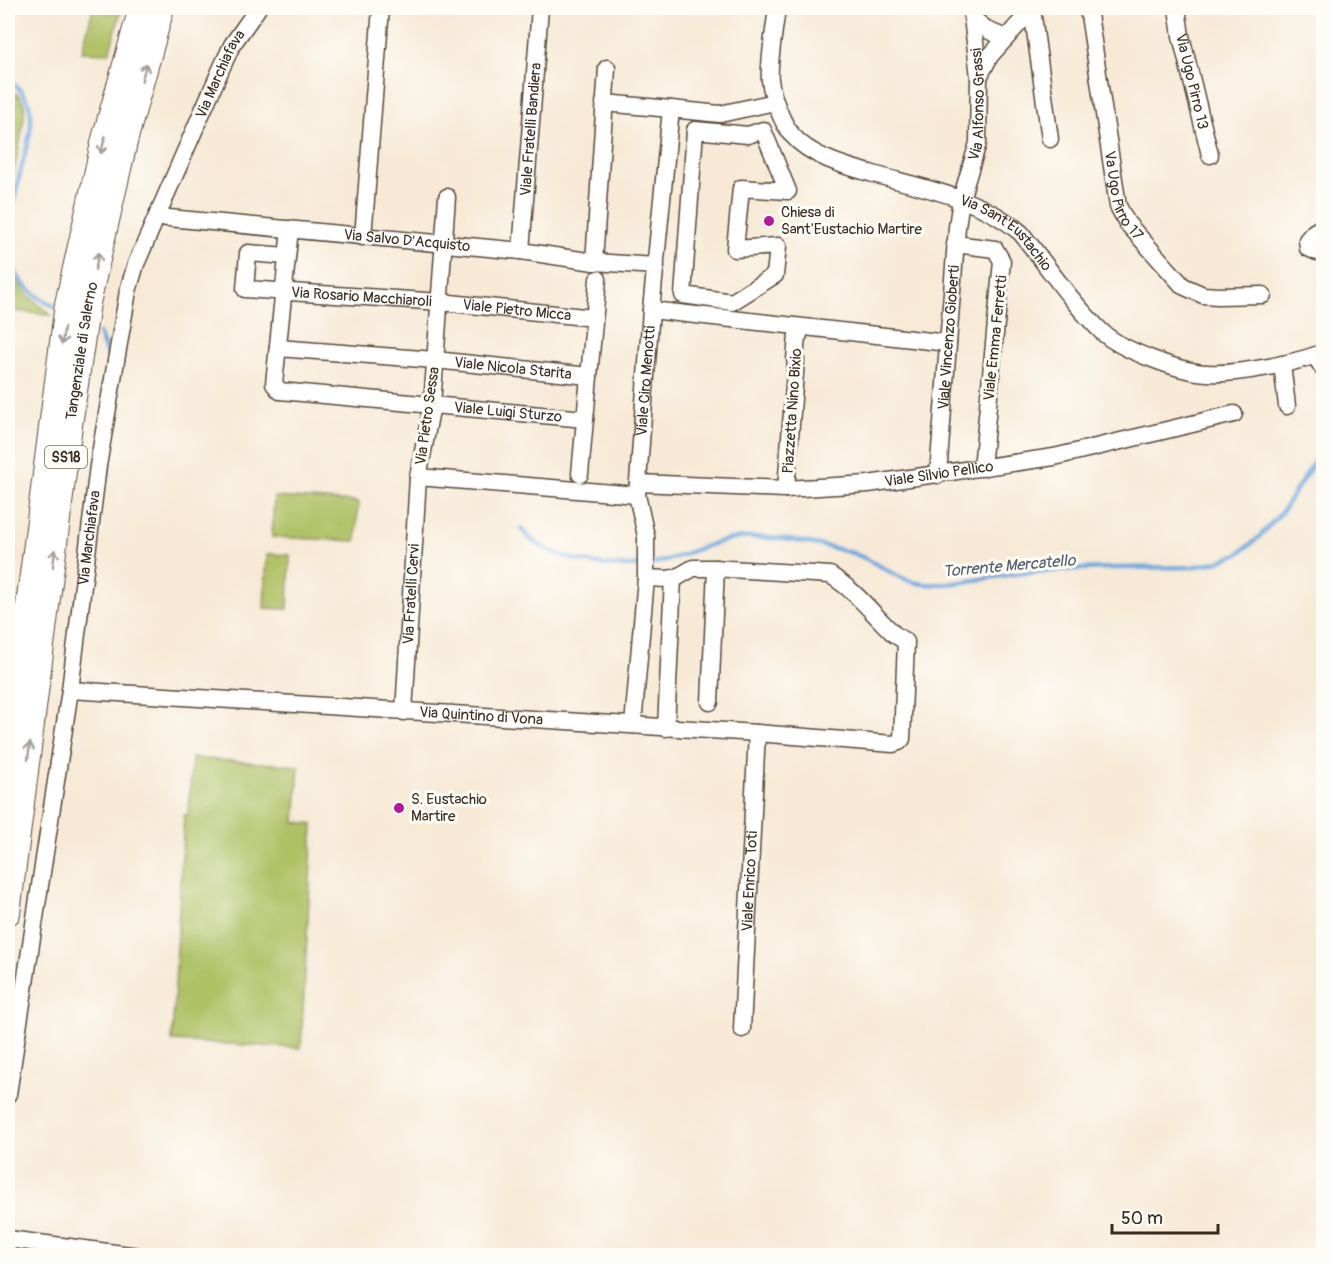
<svg xmlns="http://www.w3.org/2000/svg" width="1331" height="1263" font-family="Pangolin,sans-serif">
	<style>
		.green { fill: #afc165; stroke: #757642; stroke-width: 1.5 }
		.lines { fill: none; stroke-linecap: round; stroke-linejoin: round }
		.stream { stroke: #6fa8de; stroke-width: 4.5 }
		.minor-casing { stroke: #574739; stroke-width: 19 }
		.highway-casing { stroke: #574739; stroke-width: 26 }
		.minor { stroke: #fff; stroke-width: 16 }
		.highway { stroke: #fff; stroke-width: 24 }
		.oneway { stroke: #a79f9a }
		.poi-dot { fill: #b5179e; stroke: #fdfcf7; stroke-width: 2 }
		.labels { text-anchor: middle; stroke-width: 6; stroke-linejoin: round; paint-order: stroke }
		.shield { fill: #fdfcf7; stroke: #75695f; stroke-width: 1.5 }
		.shield-label { font-size: 14px; font-weight: bold; fill: #3b2a1e }
		.street-label { font-size: 15px; fill: #3b2a1e; stroke: #fdfcf7 }
		.poi-label { font-size: 15px; fill: #3b2a1e; stroke: #fdfcf7; text-anchor: start }
		.water-label { font-size: 16px; font-style: italic; fill: #505c6b; stroke: #fdfcf7 }
	</style>
	<rect width="100%" height="100%" fill="#fdfcf7"/>
	<filter id="ink" filterUnits="userSpaceOnUse"><feTurbulence type="fractalNoise" baseFrequency=".0167" numOctaves="2"/><feDisplacementMap in="SourceGraphic" scale="12" xChannelSelector="R" yChannelSelector="G"/><feConvolveMatrix kernelMatrix="1 2 1 2 8 2 1 2 1" color-interpolation-filters="sRGB"/></filter>
	<filter id="wash" filterUnits="userSpaceOnUse"><feTurbulence type="fractalNoise" baseFrequency=".008" numOctaves="4" result="noise"/><feDisplacementMap in="SourceGraphic" scale="24" xChannelSelector="R" yChannelSelector="G"/><feGaussianBlur stdDeviation="1.35" result="paint"/><feColorMatrix in="noise" values="0 0 0 0 0 0 0 0 0 0 0 0 0 0 0 0 0 1.4 0 .05"/><feComposite in="paint" operator="in"/></filter>
	<g filter="url(#wash)">
		<rect width="100%" height="100%" fill="#f7e9d5"/>
		<!-- green -->
		<g class="green">
			<path d="M93 8H122L109 53 82 52Z"/>
			<path d="M8 89C16 92 22 96 24 105 28 115 11 183 8 199Z"/>
			<path d="M8 270 28 295 51 315 8 310Z"/>
			<path d="M274 497 358 502 356 541 272 537Z"/>
			<path d="M267 554 290 555 288 609 264 608Z"/>
			<path d="M192 758 299 766 295 822 313 824 301 1048 172 1041 184 815H188Z"/>
		</g>
		<g class="lines">
			<!-- stream -->
			<g class="stream">
				<path d="M8 81C22 88 31 102 31 117 32 131 27 145 24 158 16 189 1 241 15 271 22 287 40 299 55 307"/>
				<path d="M99 333 108 357"/>
				<path d="M521 528C540 558 608 570 641 565"/>
				<path d="M650 564C677 560 701 545 728 540 764 532 814 543 849 552 875 559 898 582 924 584 958 586 990 576 1024 573 1079 567 1136 568 1192 567L1216 562 1238 554 1257 539 1281 513 1324 447"/>
			</g>
		</g>
	</g>
	<g filter="url(#ink)">
		<g class="lines">
			<defs>
				<g id="minor">
					<path id="s1" d="M777 8C775 26 768 64 770 80 772 96 782 123 792 135 810 156 844 166 870 173 921 188 980 197 1021 233 1047 266 1072 303 1102 332 1121 350 1181 372 1207 373 1236 375 1297 363 1324 352"/>
					<path id="s2" d="M1088 8 1118 206 1127 223 1183 286 1203 295 1218 296 1263 295"/>
					<path id="s3" d="M1177 8 1181 36 1210 155"/>
					<path d="M1032 9 1050 139"/>
					<path d="M972 18 989 31 1006 38"/>
					<path d="M979 77 990 56 1033 8"/>
					<path d="M604 103 671 109"/>
					<path d="M695 130 748 135 763 130 788 191 741 188 735 249 778 246 775 275 732 302 683 295Z"/>
					<path d="M447 197 432 405 418 477 637 495"/>
					<path id="s4" d="M158 217 521 251 594 262 656 266"/>
					<path d="M1324 226 1314 232 1307 240 1308 248 1317 252H1324"/>
					<path id="s5" d="M290 229 274 384 280 391 585 419"/>
					<path d="M363 237 381 8"/>
					<path d="M955 244 995 249 1002 261 982 468"/>
					<path id="s6" d="M521 251 540 8"/>
					<path id="s7" d="M287 256 248 253 245 289 441 302 594 318"/>
					<path d="M594 262 607 68"/>
					<path d="M651 310 948 343"/>
					<path id="s8" d="M278 348 435 360 589 376"/>
					<path d="M1315 356 1324 370"/>
					<path d="M1282 364 1287 406"/>
					<path d="M580 474 598 279"/>
					<path id="s9" d="M938 475 957 227 961 199 978 143 979 77 971 8"/>
					<path id="s10" d="M638 483 786 489 868 484 1054 457 1234 414"/>
					<path d="M786 489 796 360H795L797 335H799"/>
					<path id="s11" d="M70 690 757 733 893 744 899 742 902 739 906 642C902 639 898 637 894 634 873 614 856 591 830 575L713 568H693L676 578 668 579 646 578"/>
					<path d="M710 702 716 568"/>
					<path id="s12" d="M404 712 418 477"/>
					<path id="s13" d="M633 725 646 578V536L637 495 651 310 671 109 720 114 775 102"/>
					<path d="M666 728 673 578"/>
					<path id="s14" d="M742 1029 757 733"/>
					<path id="s15" d="M8 1094 70 690 98 466 128 291 136 264 221 69 232 45 258 8"/>
					<path d="M8 1239 138 1256"/>
				</g>
				<g id="highway">
					<path d="M8 760 67 304 104 139 141 8"/>
					<path id="s16" d="M8 913 70 425 88 303 126 138 162 8"/>
				</g>
			</defs>
			<!-- minor casing -->
			<use href="#minor" class="minor-casing"/>
			<!-- highway casing -->
			<use href="#highway" class="highway-casing"/>
			<!-- minor -->
			<use href="#minor" class="minor"/>
			<!-- highway -->
			<use href="#highway" class="highway"/>
		</g>
		<!-- one-way arrows -->
		<defs><path id="oneway-shaft" d="M-6 0H5M1.5-3L5.5 0L1.5 3" fill="none" stroke-width="1.6" stroke-linecap="round" stroke-linejoin="round" transform="scale(1.5)"/></defs>
		<g class="oneway">
			<use href="#oneway-shaft" transform="translate(144 72) rotate(-75)"/>
			<use href="#oneway-shaft" transform="translate(103 145) rotate(104)"/>
			<use href="#oneway-shaft" transform="translate(97 261) rotate(-77)"/>
			<use href="#oneway-shaft" transform="translate(63 336) rotate(98)"/>
			<use href="#oneway-shaft" transform="translate(54 558) rotate(-83)"/>
			<use href="#oneway-shaft" transform="translate(29 751) rotate(-83)"/>
		</g>
	</g>
	<!-- markers -->
	<g class="poi-dot">
		<circle cx="769" cy="221" r="6"/>
		<circle cx="399" cy="808" r="6"/>
	</g>
	<g class="labels">
		<!-- shield labels -->
		<rect class="shield" x="45" y="446" width="42" height="22" rx="4.5"/>
		<g class="shield-label">
			<text x="66" y="462">SS18</text>
		</g>
		<!-- street labels -->
		<g class="street-label">
			<text dy="5" stroke="none"><textPath href="#s15" startOffset="1048">Via Marchiafava</textPath></text>
			<text dy="5" stroke="none"><textPath href="#s3" startOffset="75">Via Ugo Pirro 13</textPath></text>
			<text dy="5" stroke="none"><textPath href="#s9" startOffset="374">Via Alfonso Grassi</textPath></text>
			<text dy="5" stroke="none"><textPath href="#s6" startOffset="122">Viale Fratelli Bandiera</textPath></text>
			<text dy="5" stroke="none"><textPath href="#s2" startOffset="192">Va Ugo Pirro 17</textPath></text>
			<text dy="5" stroke="none"><textPath href="#s1" startOffset="372">Via Sant'Eustachio</textPath></text>
			<text dy="5" stroke="none"><textPath href="#s4" startOffset="250">Via Salvo D'Acquisto</textPath></text>
			<text dy="5" stroke="none"><textPath href="#s7" startOffset="192">Via Rosario Macchiaroli</textPath></text>
			<text dy="5" stroke="none"><textPath href="#s7" startOffset="348">Viale Pietro Micca</textPath></text>
			<text dy="5" stroke="none"><textPath href="#s9" startOffset="138">Viale Vincenzo Gioberti</textPath></text>
			<text transform="translate(995 338) rotate(-84)" y="5">Viale Emma Ferretti</text>
			<text dy="5" stroke="none"><textPath href="#s16" startOffset="567">Tangenziale di Salerno</textPath></text>
			<text dy="5" stroke="none"><textPath href="#s8" startOffset="236">Viale Nicola Starita</textPath></text>
			<text dy="5" stroke="none"><textPath href="#s13" startOffset="346">Viale Ciro Menotti</textPath></text>
			<text transform="translate(792 411) rotate(-86)" y="5">Piazzetta Nino Bixio</text>
			<text dy="5" stroke="none"><textPath href="#s5" startOffset="394">Viale Luigi Sturzo</textPath></text>
			<text transform="translate(427 416) rotate(-82)" y="5">Via Pietro Sessa</text>
			<text dy="5" stroke="none"><textPath href="#s10" startOffset="302">Viale Silvio Pellico</textPath></text>
			<text dy="5" stroke="none"><textPath href="#s15" startOffset="562">Via Marchiafava</textPath></text>
			<text dy="5" stroke="none"><textPath href="#s12" startOffset="118">Via Fratelli Cervi</textPath></text>
			<text dy="5" stroke="none"><textPath href="#s11" startOffset="412">Via Quintino di Vona</textPath></text>
			<text dy="5" stroke="none"><textPath href="#s14" startOffset="148">Viale Enrico Toti</textPath></text>
		</g>
		<!-- poi labels -->
		<g class="poi-label">
			<text x="781" y="217">Chiesa di<tspan x="781" dy="17">Sant'Eustachio Martire</tspan></text>
			<text x="411" y="804">S. Eustachio<tspan x="411" dy="17">Martire</tspan></text>
		</g>
		<!-- water labels -->
		<g class="water-label">
			<text transform="translate(1009 565) rotate(-5)" y="6">Torrente Mercatello</text>
		</g>
	</g>
	<!-- margin -->
	<rect width="1331" height="1263" fill="none" stroke="#fdfcf7" stroke-width="30"/>
	<!-- scale -->
	<path d="M1112 1224v9h106v-9" fill="none" stroke="#3b2a1e" stroke-width="3"/>
	<text x="1121" y="1224" font-size="18" fill="#3b2a1e" stroke="#fdfcf7" stroke-width="4.5" paint-order="stroke">50 m</text>
</svg>
